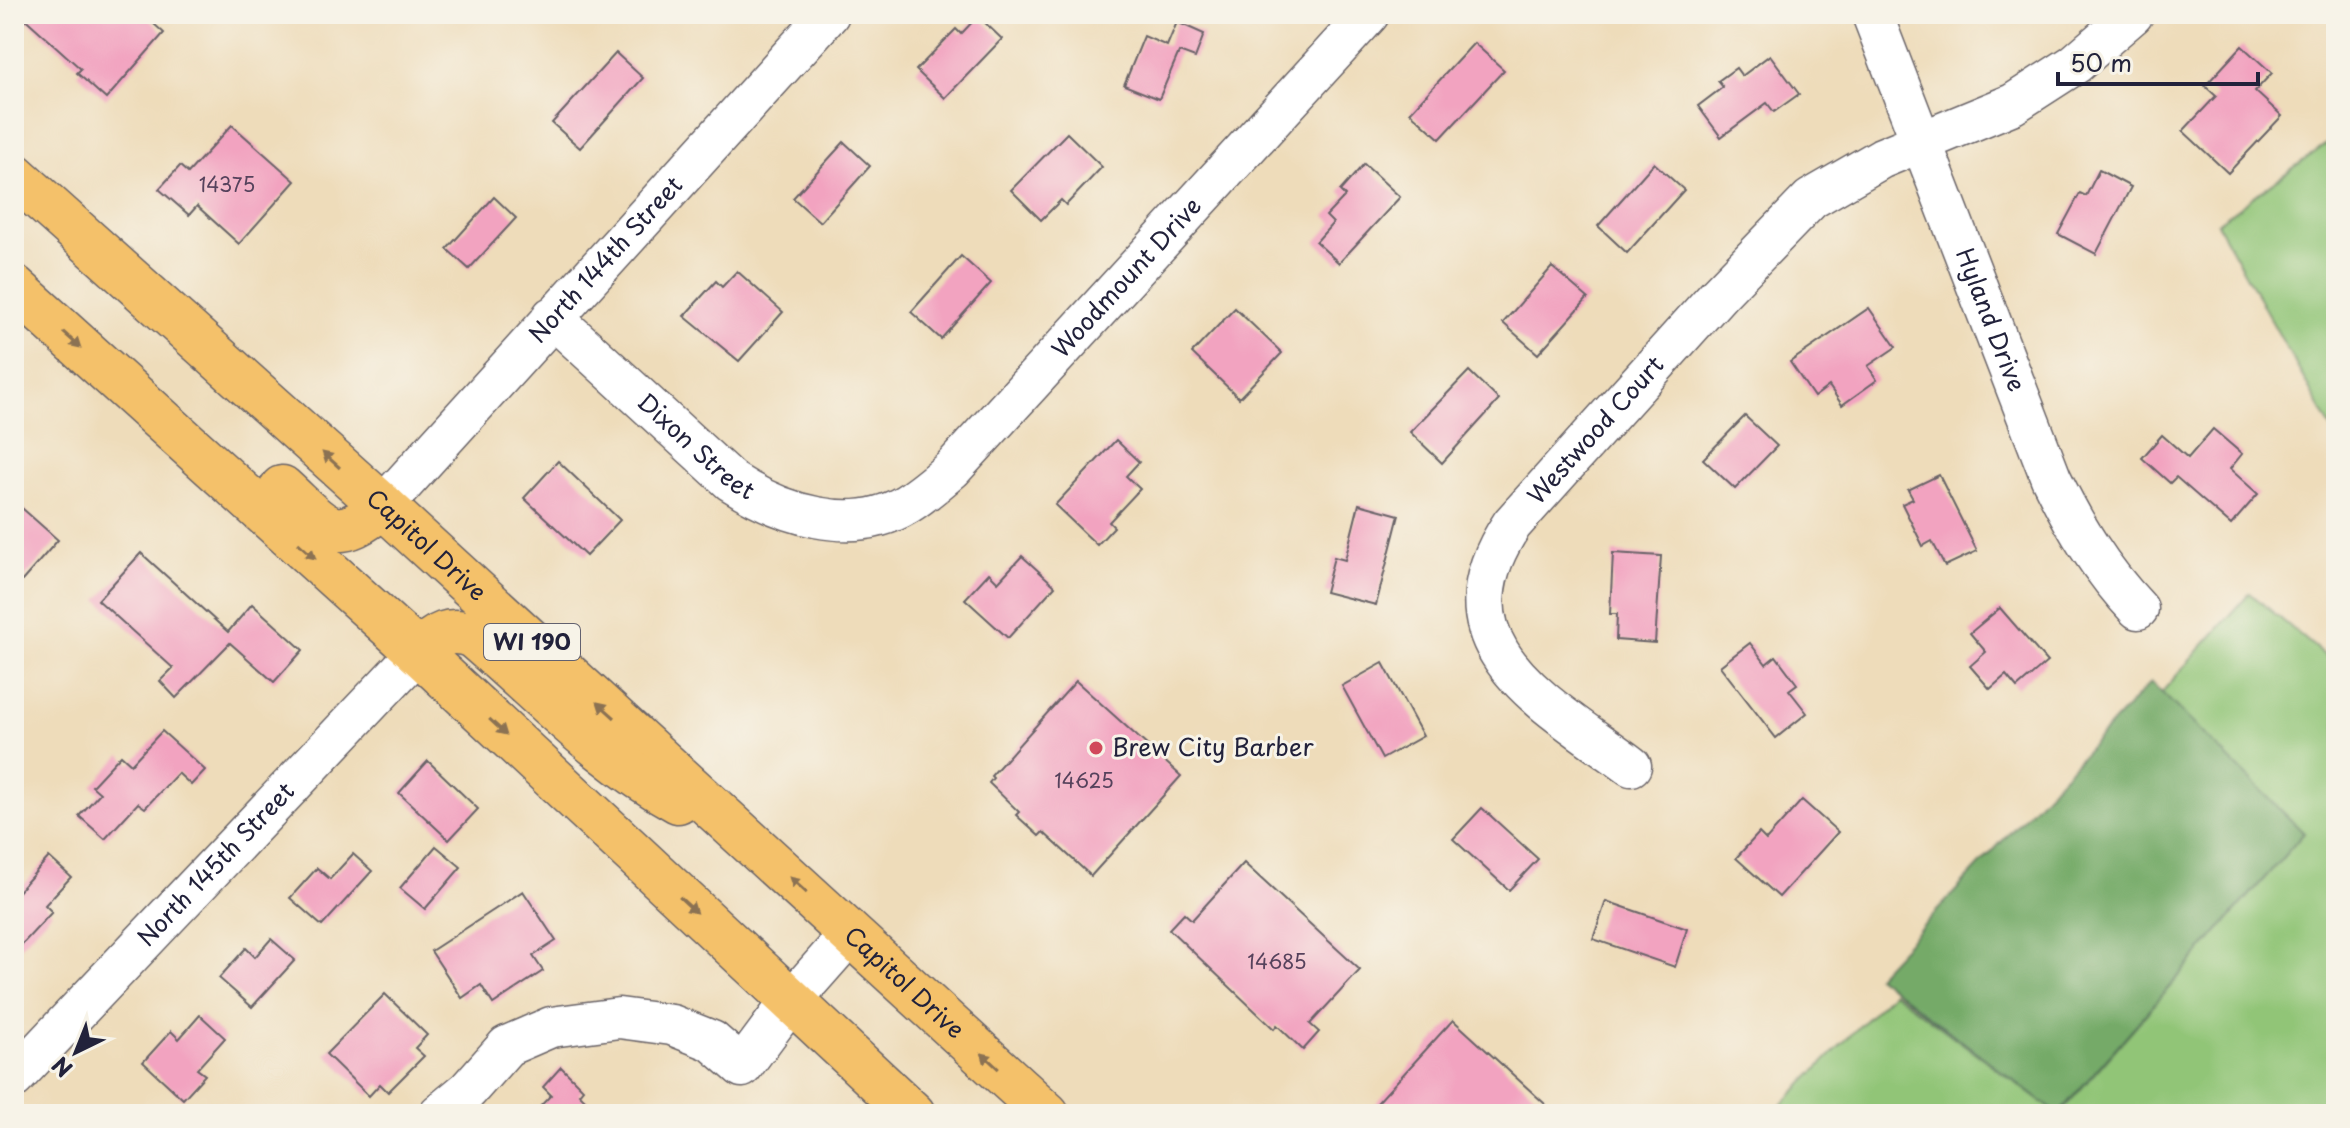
<svg xmlns="http://www.w3.org/2000/svg" width="2350" height="1128" font-family="'Playpen Sans',sans-serif">
	<style>
		.green { fill: #91c577; stroke: #5a7459; stroke-width: 2 }
		.forest { fill: #74aa68; stroke: #4b6652; stroke-width: 2 }
		.building { fill: #f2a3c0 }
		.lines { fill: none; stroke-linecap: round; stroke-linejoin: round }
		.minor-casing { stroke: #696367; stroke-width: 43 }
		.major-casing { stroke: #696367; stroke-width: 47 }
		.minor { stroke: #fff; stroke-width: 40 }
		.major { stroke: #f4c16a; stroke-width: 44 }
		.oneway { fill: #8b7252 }
		.poi-dot { fill: #d1495b; stroke: #f7f3e8; stroke-width: 3 }
		.labels { text-anchor: middle; stroke-width: 6; stroke-linejoin: round; paint-order: stroke }
		.number-label { font-size: 20px; fill: #56425c }
		.shield { fill: #f7f3e8; stroke: #62616f; stroke-width: 2 }
		.shield-label { font-size: 22px; font-weight: bold; fill: #22223b }
		.street-label { font-size: 24px; fill: #22223b; stroke: #f7f3e8 }
		.poi-label { font-size: 24px; fill: #22223b; stroke: #f7f3e8; text-anchor: start }
	</style>
	<rect width="100%" height="100%" fill="#f7f3e8"/>
	<filter id="ink" filterUnits="userSpaceOnUse"><feTurbulence type="fractalNoise" baseFrequency=".0125" numOctaves="2"/><feDisplacementMap in="SourceGraphic" scale="16" xChannelSelector="R" yChannelSelector="G"/><feConvolveMatrix kernelMatrix="1 2 1 2 8 2 1 2 1" color-interpolation-filters="sRGB"/></filter>
	<filter id="wash" filterUnits="userSpaceOnUse"><feTurbulence type="fractalNoise" baseFrequency=".006" numOctaves="4" result="noise"/><feDisplacementMap in="SourceGraphic" scale="32" xChannelSelector="R" yChannelSelector="G"/><feGaussianBlur stdDeviation="1.8" result="paint"/><feColorMatrix in="noise" values="0 0 0 0 0 0 0 0 0 0 0 0 0 0 0 0 0 1.4 0 .05"/><feComposite in="paint" operator="in"/></filter>
	<g filter="url(#wash)">
		<rect width="100%" height="100%" fill="#eedcba"/>
		<!-- green -->
		<g class="green">
			<path d="M2336 137V437L2217 223Z"/>
			<path d="M2250 593 2336 665V1114H2059L2304 833 2161 693Z"/>
			<path d="M1893 992 2058 1114H1773Z"/>
		</g>
		<!-- forest -->
		<path class="forest" d="M2151 682 2304 833 2058 1114 1876 976Z"/>
		<g id="blocks">
			<!-- building -->
			<g class="building">
				<path d="M20 14H143L164 33 106 99 77 73 81 69Z"/>
				<path d="M978 16 1002 39 945 98 916 70 956 29 961 34Z"/>
				<path d="M1177 22 1204 34 1195 58 1179 52 1159 99 1124 85 1144 36 1167 46Z"/>
				<path d="M1474 43 1504 70 1440 139 1410 112Z"/>
				<path d="M2242 46 2272 73 2255 91 2282 116 2228 173 2183 131 2216 96 2205 86Z"/>
				<path d="M616 53 643 78 580 148 552 123Z"/>
				<path d="M1770 55 1799 94 1774 112 1767 103 1721 137 1698 106 1723 87 1718 81 1736 68 1742 76Z"/>
				<path d="M232 125 295 181 239 244 197 206 189 215 159 189 180 166 188 173Z"/>
				<path d="M1067 133 1102 167 1066 205 1061 200 1041 220 1011 190Z"/>
				<path d="M844 142 870 166 820 222 793 198Z"/>
				<path d="M1654 163 1684 190 1627 253 1598 226Z"/>
				<path d="M1364 164 1400 197 1339 263 1316 242 1333 223 1326 216 1345 196 1340 191Z"/>
				<path d="M2099 170 2131 187 2096 254 2058 234 2080 193 2086 196Z"/>
				<path d="M494 197 516 218 469 269 447 249Z"/>
				<path d="M961 256 991 283 941 339 911 312Z"/>
				<path d="M1552 267 1588 298 1538 354 1503 323Z"/>
				<path d="M737 271 783 312 739 361 684 316 716 281 722 287Z"/>
				<path d="M1235 308 1282 353 1239 398 1192 353Z"/>
				<path d="M1869 308 1896 347 1868 366 1877 380 1842 405 1829 386 1814 397 1790 362Z"/>
				<path d="M1469 371 1499 400 1442 463 1410 432Z"/>
				<path d="M1745 416 1777 446 1735 489 1703 459Z"/>
				<path d="M2213 429 2242 454 2230 469 2258 494 2231 525 2176 477 2170 483 2142 458 2162 435 2188 458Z"/>
				<path d="M1116 440 1139 462 1126 476 1140 489 1109 522 1114 527 1097 545 1055 505Z"/>
				<path d="M558 461 620 520 586 556 524 498Z"/>
				<path d="M1939 475 1977 551 1945 566 1932 541 1923 546 1902 504 1913 499 1908 490Z"/>
				<path d="M14 501 58 540 14 590Z"/>
				<path d="M1359 504 1399 515 1376 605 1325 592 1334 557 1345 560Z"/>
				<path d="M141 553 228 632 252 604 303 650 274 682 230 643 176 698 160 681 173 668 98 600Z"/>
				<path d="M1613 553 1661 556 1655 643 1616 640 1617 614H1610Z"/>
				<path d="M1022 556 1055 586 1008 638 965 599 989 573 998 582Z"/>
				<path d="M2000 608 2047 662 2017 688 2006 675 1990 689 1970 666 1986 652 1970 633Z"/>
				<path d="M1750 643 1766 664 1776 656 1797 684 1789 690 1807 713 1776 738 1720 666Z"/>
				<path d="M1383 663 1423 736 1382 759 1342 686Z"/>
				<path d="M1076 681 1181 776 1091 876 1043 832 1039 836 1016 815 1019 812 989 783 993 778 991 776Z"/>
				<path d="M162 731 205 770 191 785 178 773 145 808 138 803 105 839 79 816 100 793 92 786 121 755 131 764Z"/>
				<path d="M428 761 478 809 449 840 399 793Z"/>
				<path d="M1802 800 1838 832 1779 897 1736 858 1759 833 1766 840Z"/>
				<path d="M1482 808 1538 859 1509 890 1453 839Z"/>
				<path d="M436 846 461 867 425 909 400 888Z"/>
				<path d="M353 854 372 871 322 926 290 898 317 868 330 879Z"/>
				<path d="M49 857 71 877 45 905 52 912 14 953V896Z"/>
				<path d="M1244 863 1360 970 1310 1024 1319 1032 1303 1050 1277 1025 1274 1029 1169 929 1184 913 1192 920Z"/>
				<path d="M523 891 556 941 533 956 543 971 493 1004 481 985 462 998 431 951Z"/>
				<path d="M1606 901 1687 929 1675 967 1593 939Z"/>
				<path d="M271 939 295 960 252 1007 219 978 246 948 255 957Z"/>
				<path d="M385 994 427 1035 415 1048 424 1056 388 1092 380 1084 369 1096 326 1054Z"/>
				<path d="M200 1015 225 1038 197 1069 205 1075 183 1099 143 1062 171 1031 179 1039Z"/>
				<path d="M1453 1020 1556 1114H1367Z"/>
				<path d="M561 1067 583 1089 579 1094 599 1114H533L551 1095 543 1087Z"/>
			</g>
		</g>
	</g>
	<g filter="url(#ink)">
		<use href="#blocks" fill-opacity="0" stroke="#696367" stroke-width="2"/>
		<g class="lines">
			<defs>
				<g id="minor">
					<path id="s1" d="M1872 14 2051 478C2075 527 2100 569 2138 609"/>
					<path id="s2" d="M552 317 731 481C780 513 852 538 907 504 923 494 938 481 952 469L1369 14"/>
					<path id="s3" d="M383 506 829 14"/>
					<path id="s4" d="M1631 766C1545 702 1431 645 1512 524L1719 294 1811 199 1882 158 2013 104 2075 64 2133 14"/>
					<path id="s5" d="M14 1078 418 652"/>
					<path d="M439 1114 468 1090 507 1046 551 1027 619 1018 672 1025 712 1041 742 1067 791 1001 851 933"/>
				</g>
				<g id="major">
					<path id="s6" d="M14 175 383 506 1047 1114"/>
					<path d="M14 287 418 652 913 1114"/>
					<path d="M282 488C324 526 332 549 383 506"/>
					<path d="M418 652C437 636 447 626 473 636 540 693 600 759 678 801"/>
				</g>
			</defs>
			<!-- minor casing -->
			<use href="#minor" class="minor-casing"/>
			<!-- major casing -->
			<use href="#major" class="major-casing"/>
			<!-- minor -->
			<use href="#minor" class="minor"/>
			<!-- major -->
			<use href="#major" class="major"/>
		</g>
		<!-- one-way arrows -->
		<defs><path id="oneway-solid" d="M-6-.8H1V-3.2L6.5 0L1 3.2V.8H-6Z" transform="scale(2)"/></defs>
		<g class="oneway">
			<use href="#oneway-solid" transform="translate(72 340) rotate(42)"/>
			<use href="#oneway-solid" transform="translate(331 460) rotate(-138)"/>
			<use href="#oneway-solid" transform="translate(307 551) rotate(42)"/>
			<use href="#oneway-solid" transform="translate(606 710) rotate(-138)"/>
			<use href="#oneway-solid" transform="translate(498 727) rotate(43)"/>
			<use href="#oneway-solid" transform="translate(798 885) rotate(-138)"/>
			<use href="#oneway-solid" transform="translate(688 905) rotate(43)"/>
			<use href="#oneway-solid" transform="translate(990 1061) rotate(-137)"/>
		</g>
	</g>
	<!-- markers -->
	<circle class="poi-dot" cx="1096" cy="748" r="8"/>
	<g class="labels">
		<!-- number labels -->
		<g class="number-label">
			<text x="227" y="192">14375</text>
			<text x="1084" y="788">14625</text>
			<text x="1277" y="969">14685</text>
		</g>
		<!-- shield labels -->
		<rect class="shield" x="484" y="624" width="96" height="36" rx="6"/>
		<g class="shield-label">
			<text x="532" y="650">WI 190</text>
		</g>
		<!-- street labels -->
		<g class="street-label">
			<text dy="8" stroke="none"><textPath href="#s3" startOffset="332">North 144th Street</textPath></text>
			<text dy="8" stroke="none"><textPath href="#s2" startOffset="746">Woodmount Drive</textPath></text>
			<text dy="8" stroke="none"><textPath href="#s1" startOffset="328">Hyland Drive</textPath></text>
			<text dy="8" stroke="none"><textPath href="#s4" startOffset="438">Westwood Court</textPath></text>
			<text dy="8" stroke="none"><textPath href="#s2" startOffset="194">Dixon Street</textPath></text>
			<text dy="8" stroke="none"><textPath href="#s6" startOffset="554">Capitol Drive</textPath></text>
			<text dy="8" stroke="none"><textPath href="#s5" startOffset="294">North 145th Street</textPath></text>
			<text dy="8" stroke="none"><textPath href="#s6" startOffset="1202">Capitol Drive</textPath></text>
		</g>
		<!-- poi labels -->
		<g class="poi-label">
			<text x="1112" y="756">Brew City Barber</text>
		</g>
	</g>
	<!-- margin -->
	<rect width="2350" height="1128" fill="none" stroke="#f7f3e8" stroke-width="48"/>
	<!-- north arrow -->
	<g transform="translate(76 1052) rotate(223)" stroke="#f7f3e8" stroke-width="6" paint-order="stroke">
	<path d="M0-6L14 30L0 20L-14 30Z" fill="#22223b"/>
	<text y="-12" font-size="22" font-weight="bold" text-anchor="middle" fill="#22223b">N</text>
	</g>
	<!-- scale -->
	<path d="M2058 72v12h200v-12" fill="none" stroke="#22223b" stroke-width="4"/>
	<text x="2070" y="72" font-size="24" fill="#22223b" stroke="#f7f3e8" stroke-width="6" paint-order="stroke">50 m</text>
</svg>
